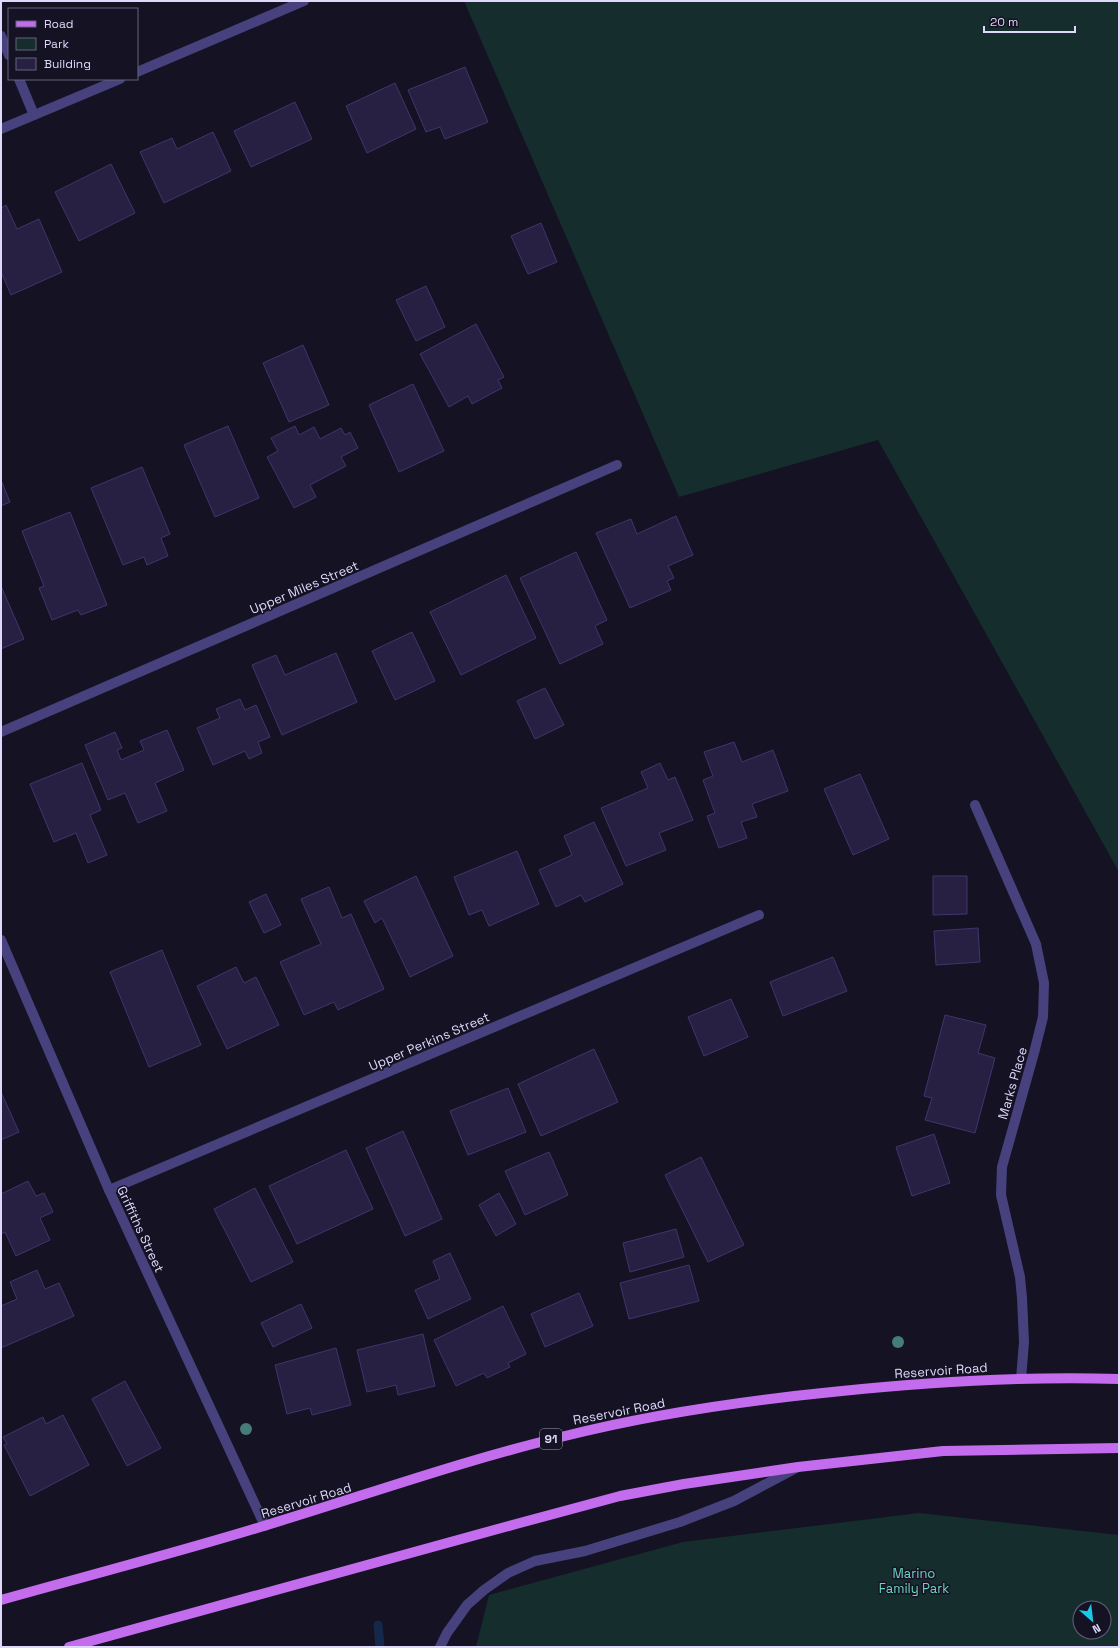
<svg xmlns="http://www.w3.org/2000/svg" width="1120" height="1648" font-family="'Space Grotesk',sans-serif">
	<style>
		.green { fill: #152d2d; fill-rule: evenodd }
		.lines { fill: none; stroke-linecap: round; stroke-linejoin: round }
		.stream { stroke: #162849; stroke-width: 9 }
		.building { fill: #282043; stroke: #42346c }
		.street { stroke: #47427e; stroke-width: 10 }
		.primary { stroke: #c36cee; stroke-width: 10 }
		.tree { fill: #457c79 }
		.labels { text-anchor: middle; stroke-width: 3; stroke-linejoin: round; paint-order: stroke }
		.shield { fill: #151224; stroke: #a29dba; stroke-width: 1 }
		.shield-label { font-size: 12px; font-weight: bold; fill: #ded9fb }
		.street-label { font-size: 13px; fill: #ded9fb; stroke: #151224 }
		.park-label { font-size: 13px; fill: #6dd3be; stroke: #151224 }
	</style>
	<rect width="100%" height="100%" fill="#151224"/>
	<!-- green -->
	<g class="green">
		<path d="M464 1H1119V872L878 440 679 497Z"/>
		<path d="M919 1513 1119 1535V1647H476L489 1595 683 1542ZM1080 1608H1104V1632H1080Z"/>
	</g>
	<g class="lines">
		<!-- stream -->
		<path class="stream" d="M378 1625 380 1647"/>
	</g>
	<!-- building -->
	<g class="building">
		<path d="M465 67 488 122 445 139 440 127 426 132 408 90Z"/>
		<path d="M395 83 416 129 367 153 346 106Z"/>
		<path d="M295 102 312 139 251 167 234 131Z"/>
		<path d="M213 132 231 171 164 203 140 152 172 138 177 149Z"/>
		<path d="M111 164 135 213 79 241 55 192Z"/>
		<path d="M6 205 17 229 39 219 62 272 11 295 1 272V208Z"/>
		<path d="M541 223 557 262 528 274 511 236Z"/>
		<path d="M426 286 445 327 416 341 396 300Z"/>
		<path d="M476 324 504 377 498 380 502 388 472 404 468 396 449 407 420 354Z"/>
		<path d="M303 345 329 405 289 422 263 363Z"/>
		<path d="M413 384 444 451 399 472 369 405Z"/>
		<path d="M228 426 259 498 215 517 184 445Z"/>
		<path d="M295 426 299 435 314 427 320 439 341 428 345 435 350 432 358 448 341 457 346 466 310 485 316 497 294 508 267 457 278 451 271 438Z"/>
		<path d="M142 467 170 534 161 538 168 556 147 565 144 557 123 565 91 488Z"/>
		<path d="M1 480 10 502 1 506Z"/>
		<path d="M70 512 107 605 81 615 78 610 52 620 39 588 44 586 22 531Z"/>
		<path d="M676 516 693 555 668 566 674 578 667 581 671 590 630 608 596 533 631 519 637 534Z"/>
		<path d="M576 552 607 620 595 626 603 644 560 664 520 578Z"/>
		<path d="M506 575 536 638 461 675 430 612Z"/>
		<path d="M1 586 24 639 1 649Z"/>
		<path d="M412 632 435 681 395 700 372 651Z"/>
		<path d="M336 653 357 702 282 735 252 665 276 655 285 675Z"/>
		<path d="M545 688 564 725 535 739 517 701Z"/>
		<path d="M240 699 245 710 256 705 270 737 258 742 262 753 249 759 245 751 213 765 197 728 220 718 216 709Z"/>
		<path d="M167 730 184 770 155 783 167 811 138 823 125 793 108 800 85 745 115 732 122 748 117 750 121 760 144 750 140 741Z"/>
		<path d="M734 742 742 762 773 750 788 791 752 804 757 817 741 822 747 838 719 848 707 816 715 813 703 780 713 776 704 752Z"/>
		<path d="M82 763 101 810 90 815 107 855 88 863 76 833 54 842 30 784Z"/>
		<path d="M660 763 668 780 675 777 693 820 659 833 666 850 626 866 601 808 648 788 641 772Z"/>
		<path d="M860 774 889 839 853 855 824 789Z"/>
		<path d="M594 822 623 884 585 902 581 895 556 907 539 870 572 855 564 836Z"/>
		<path d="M517 851 539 904 489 926 482 910 469 915 454 877Z"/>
		<path d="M416 876 453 956 410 977 382 918 375 923 364 901Z"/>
		<path d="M933 876H967V914L933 915Z"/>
		<path d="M329 887 342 918 351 914 384 989 338 1010 334 1002 304 1015 280 962 321 944 301 899Z"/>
		<path d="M266 894 281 925 264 933 249 902Z"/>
		<path d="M978 928 980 962 936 965 934 931Z"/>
		<path d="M162 950 201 1045 149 1067 110 972Z"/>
		<path d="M833 957 847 991 783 1016 770 982Z"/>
		<path d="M236 967 244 983 256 977 279 1025 227 1049 197 986Z"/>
		<path d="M731 999 748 1037 704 1056 688 1017Z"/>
		<path d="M945 1015 986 1025 978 1053 995 1058 975 1133 925 1120 932 1098 924 1096Z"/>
		<path d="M594 1049 618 1102 541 1136 518 1084Z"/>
		<path d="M508 1088 526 1132 468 1155 450 1111Z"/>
		<path d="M1 1092 19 1132 1 1140Z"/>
		<path d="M403 1131 442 1219 405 1236 366 1148Z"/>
		<path d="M934 1134 950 1183 912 1196 896 1147Z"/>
		<path d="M346 1150 373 1209 297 1244 269 1186Z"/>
		<path d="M549 1152 568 1195 525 1215 505 1171Z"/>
		<path d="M701 1157 744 1245 708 1262 665 1175Z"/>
		<path d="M28 1181 36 1196 44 1193 53 1212 40 1218 50 1240 16 1256 5 1232 1 1234V1194Z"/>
		<path d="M255 1188 293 1262 251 1282 214 1209Z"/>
		<path d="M499 1193 516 1224 496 1236 479 1205Z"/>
		<path d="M676 1229 684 1257 630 1272 623 1243Z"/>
		<path d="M450 1253 471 1299 428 1319 415 1290 440 1279 433 1261Z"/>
		<path d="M689 1265 699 1301 629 1319 620 1283Z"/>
		<path d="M37 1270 45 1289 59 1283 74 1316 1 1348V1306L17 1299 10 1282Z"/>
		<path d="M579 1293 593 1326 545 1347 531 1314Z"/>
		<path d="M301 1304 312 1328 273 1347 261 1323Z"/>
		<path d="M503 1306 526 1354 508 1363 510 1367 487 1378 484 1373 456 1386 434 1340Z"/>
		<path d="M423 1334 435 1386 398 1395 396 1385 367 1392 357 1350Z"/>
		<path d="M336 1348 351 1405 312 1415 310 1408 287 1414 275 1365Z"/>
		<path d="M125 1381 161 1448 127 1466 92 1399Z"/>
		<path d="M63 1415 89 1465 30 1496 4 1445 7 1444 3 1437 43 1417 46 1424Z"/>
	</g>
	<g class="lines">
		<!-- street -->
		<g class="street">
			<path d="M1 36 9 55"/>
			<path d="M137 72 304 1"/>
			<path d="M19 79 34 115"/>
			<path d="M1 129 120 79"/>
			<path d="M1 732 617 465"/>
			<path d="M975 805 1036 944 1044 983 1043 1017 1034 1053 1002 1167 1001 1195 1020 1277 1022 1298 1024 1342 1021 1379"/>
			<path d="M1 940 109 1190 265 1526"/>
			<path d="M109 1190 759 915"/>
			<path d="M440 1647 447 1633 467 1605 484 1590 508 1573 535 1561 585 1551 680 1522 734 1501 796 1468"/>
		</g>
		<!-- primary -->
		<g class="primary">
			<path d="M1 1600C90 1575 179 1552 267 1525 366 1495 464 1460 565 1436 652 1414 742 1401 832 1392 927 1382 1023 1376 1119 1379"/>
			<path d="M69 1647 516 1524 620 1496 684 1484 798 1467 943 1451 1119 1448"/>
		</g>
	</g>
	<!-- trees -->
	<g class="tree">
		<circle cx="898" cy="1342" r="6"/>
		<circle cx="246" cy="1429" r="6"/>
	</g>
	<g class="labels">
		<!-- shield labels -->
		<rect class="shield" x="540" y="1429" width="22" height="20" rx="3"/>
		<g class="shield-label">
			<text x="551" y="1443">91</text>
		</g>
		<!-- street labels -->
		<g class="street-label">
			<text transform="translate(304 587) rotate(-23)" y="5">Upper Miles Street</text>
			<text transform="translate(429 1041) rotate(-23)" y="5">Upper Perkins Street</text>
			<text transform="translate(1012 1083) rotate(-74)" y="5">Marks Place</text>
			<text transform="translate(141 1229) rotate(65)" y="5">Griffiths Street</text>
			<text transform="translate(941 1370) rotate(-4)" y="5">Reservoir Road</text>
			<text transform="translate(619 1411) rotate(-11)" y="5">Reservoir Road</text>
			<text transform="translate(306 1500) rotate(-17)" y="5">Reservoir Road</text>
		</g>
		<!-- park labels -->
		<g class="park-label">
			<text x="914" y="1578">Marino<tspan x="914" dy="15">Family Park</tspan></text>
		</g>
	</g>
	<!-- border -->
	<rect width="1120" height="1648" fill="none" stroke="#ded9fb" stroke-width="4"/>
	<!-- legend -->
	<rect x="8" y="8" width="130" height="72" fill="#151224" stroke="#65627a"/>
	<rect x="16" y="21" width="20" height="6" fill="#c36cee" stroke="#65627a"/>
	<text x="44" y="28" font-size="12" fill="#ded9fb">Road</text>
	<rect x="16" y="38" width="20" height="12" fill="#152d2d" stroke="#65627a"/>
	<text x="44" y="48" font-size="12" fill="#ded9fb">Park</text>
	<rect x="16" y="58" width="20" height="12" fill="#282043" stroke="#65627a"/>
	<text x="44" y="68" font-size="12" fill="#ded9fb">Building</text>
	<!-- north arrow -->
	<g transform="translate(1092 1620) rotate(152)"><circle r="19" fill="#151224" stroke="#65627a"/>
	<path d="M0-3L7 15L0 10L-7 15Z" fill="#1bc8e5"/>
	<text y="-6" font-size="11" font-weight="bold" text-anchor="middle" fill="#ded9fb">N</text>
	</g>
	<!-- scale -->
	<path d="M984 26v6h91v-6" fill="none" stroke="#ded9fb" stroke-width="2"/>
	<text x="990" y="26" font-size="12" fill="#ded9fb" stroke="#151224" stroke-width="3" paint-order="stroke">20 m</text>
</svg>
